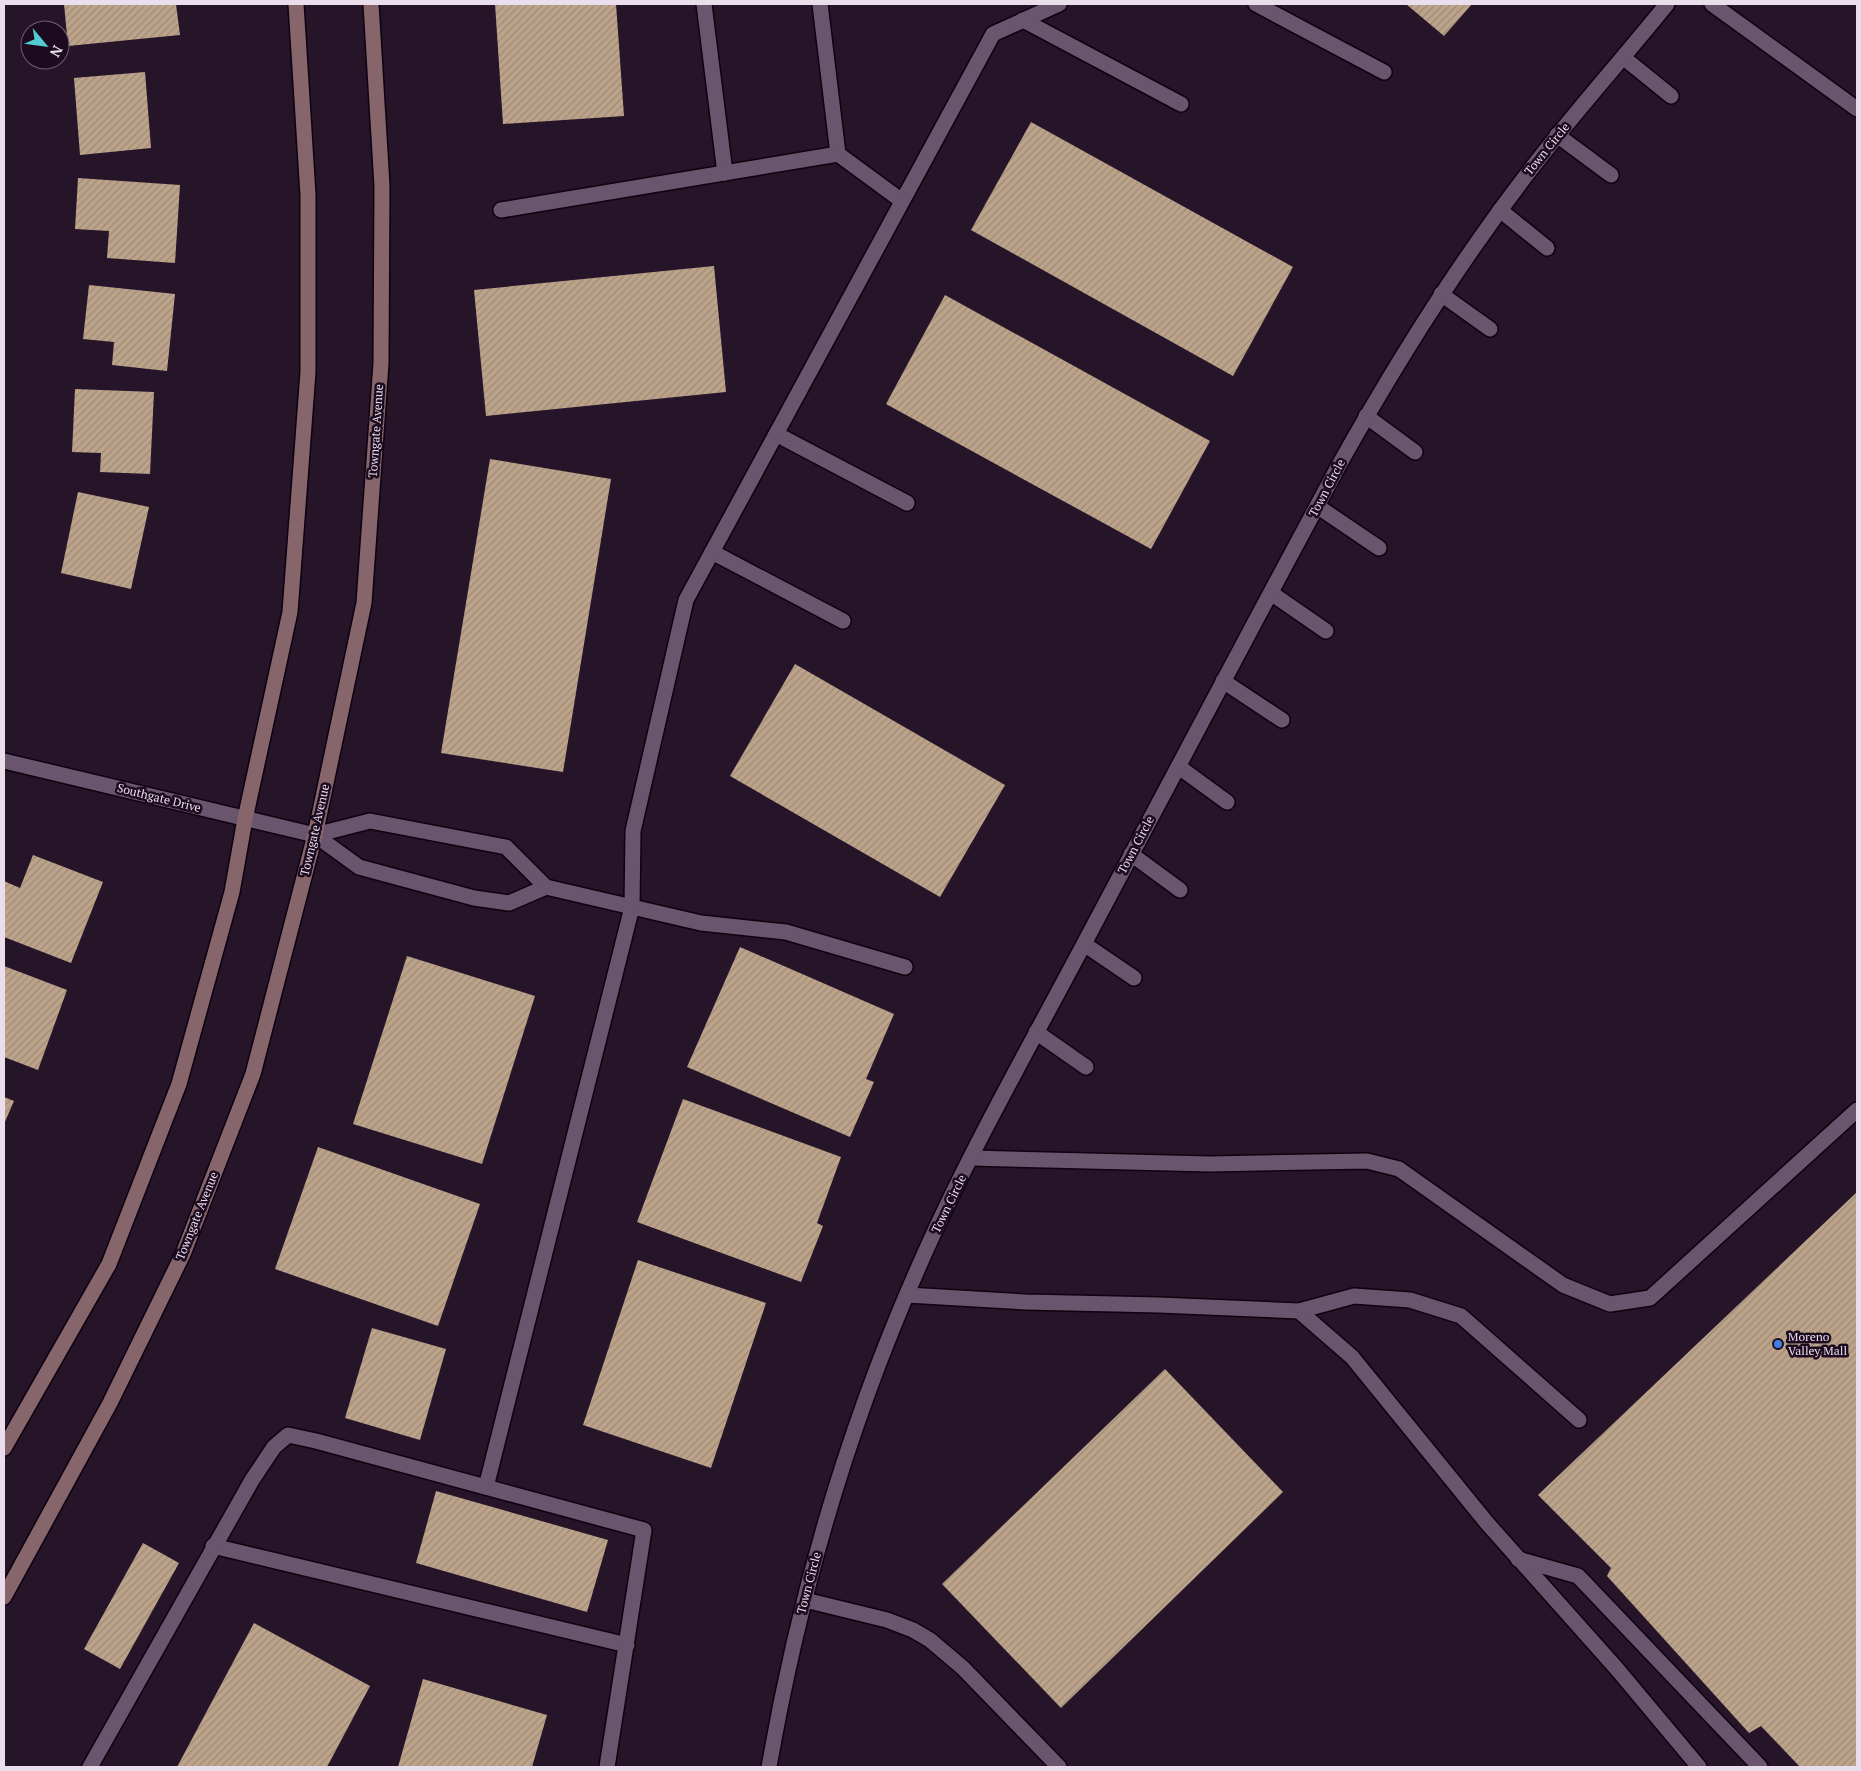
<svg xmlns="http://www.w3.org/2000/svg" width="1861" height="1771" font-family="'PT Serif',serif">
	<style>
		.building { fill: url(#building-hatch) }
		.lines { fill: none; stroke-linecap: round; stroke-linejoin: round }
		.service-casing { stroke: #0e0211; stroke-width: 18 }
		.minor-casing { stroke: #0e0211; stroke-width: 18 }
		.tertiary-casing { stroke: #0e0211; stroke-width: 18 }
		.secondary-casing { stroke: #0e0211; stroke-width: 18 }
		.service { stroke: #69556d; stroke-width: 15 }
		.minor { stroke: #69556d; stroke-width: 15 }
		.tertiary { stroke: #69556d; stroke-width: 15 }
		.secondary { stroke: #86666a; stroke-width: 15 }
		.shop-dot { fill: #3f7fe0; stroke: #1c0b1f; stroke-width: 2 }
		.labels { text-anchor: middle; stroke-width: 5; stroke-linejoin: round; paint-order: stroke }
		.street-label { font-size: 12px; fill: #eadeec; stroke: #1c0b1f }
		.poi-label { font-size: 12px; fill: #eadeec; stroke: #1c0b1f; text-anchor: start }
	</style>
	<defs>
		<pattern id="building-hatch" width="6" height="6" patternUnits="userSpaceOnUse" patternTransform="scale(1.25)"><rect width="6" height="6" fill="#bca38a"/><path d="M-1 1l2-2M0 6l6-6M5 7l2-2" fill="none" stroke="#9e8b79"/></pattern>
	</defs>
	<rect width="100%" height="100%" fill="#261429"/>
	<!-- building -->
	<g class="building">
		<path d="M64 4H176L180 35 68 46Z"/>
		<path d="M495 4H616L624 116 503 124Z"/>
		<path d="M1406 4H1472L1444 36Z"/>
		<path d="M145 72 151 148 80 155 74 78Z"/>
		<path d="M1031 122 1293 267 1233 376 971 230Z"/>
		<path d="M78 178 180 185 175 263 107 258 109 231 75 229Z"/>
		<path d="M714 266 726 392 486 416 474 290Z"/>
		<path d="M89 285 175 294 167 371 112 365 114 342 83 339Z"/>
		<path d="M945 295 1210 441 1151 549 886 404Z"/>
		<path d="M75 389 154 392 150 474 100 472 101 453 72 452Z"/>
		<path d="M490 459 611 479 563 772 441 753Z"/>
		<path d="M78 492 149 507 131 589 61 573Z"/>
		<path d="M795 664 1005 785 940 897 730 776Z"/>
		<path d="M33 855 103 882 71 963 4 937V881L20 888Z"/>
		<path d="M740 947 894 1014 866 1079 874 1082 850 1137 687 1067Z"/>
		<path d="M407 956 535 996 482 1164 353 1124Z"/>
		<path d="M4 966 67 990 38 1070 4 1057Z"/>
		<path d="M4 1097 14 1101 4 1124Z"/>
		<path d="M683 1099 841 1157 817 1223 823 1226 801 1282 637 1222Z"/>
		<path d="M318 1147 480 1204 438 1326 275 1269Z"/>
		<path d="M1857 1192V1767H1800L1761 1726 1749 1733 1607 1576 1611 1568 1538 1495Z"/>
		<path d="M638 1260 766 1303 711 1468 583 1425Z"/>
		<path d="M372 1328 446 1349 420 1440 345 1418Z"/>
		<path d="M1165 1369 1283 1492 1061 1708 942 1584Z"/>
		<path d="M436 1491 608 1540 587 1612 416 1563Z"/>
		<path d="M143 1543 179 1563 120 1669 84 1649Z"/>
		<path d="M254 1623 370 1686 327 1767H177Z"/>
		<path d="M423 1679 547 1715 532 1767H398Z"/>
	</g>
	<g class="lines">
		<defs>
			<g id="service">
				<path d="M704 4 725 173"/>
				<path d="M820 4 838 154 902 201"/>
				<path d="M1256 4 1384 72"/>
				<path d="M1712 4 1857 109"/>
				<path d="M1023 20 1181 104"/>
				<path d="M1624 58 1671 96"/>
				<path d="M1557 135 1611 175"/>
				<path d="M501 210 838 154"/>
				<path d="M1500 210 1547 248"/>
				<path d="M1441 294 1490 329"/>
				<path d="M1366 416 1415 452"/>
				<path d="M776 434 907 503"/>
				<path d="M1317 506 1379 548"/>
				<path d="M712 552 843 621"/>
				<path d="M1271 593 1326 631"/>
				<path d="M1223 681 1282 720"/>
				<path d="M1179 767 1227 802"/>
				<path d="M315 835 370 821 506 847 546 887 701 923 786 932 905 967"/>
				<path d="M315 835 359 867 474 898 509 903 546 887"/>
				<path d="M1131 854 1180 890"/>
				<path d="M1084 944 1134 978"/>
				<path d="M1036 1032 1086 1067"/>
				<path d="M971 1158 1210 1164 1367 1161 1399 1169 1563 1285 1610 1304 1650 1298 1857 1110"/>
				<path d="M907 1295 1026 1302 1159 1305 1299 1311 1352 1357 1487 1523 1617 1669 1699 1767"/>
				<path d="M1299 1311 1354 1296 1410 1300 1461 1316 1579 1420"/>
				<path d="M486 1487 632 907 633 831 686 600 993 34 1059 4"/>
				<path d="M213 1546 627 1645"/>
				<path d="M1518 1559 1578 1576 1760 1767"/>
				<path d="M805 1600 887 1620 913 1630 930 1640 963 1668 1059 1767"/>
				<path d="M90 1767 252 1480 274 1447 288 1435 316 1441 644 1530 607 1767"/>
			</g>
			<path id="minor" d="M4 761 315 835"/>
			<path id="tertiary" d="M769 1767C799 1595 848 1426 919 1266 968 1154 1029 1048 1086 940 1170 782 1254 623 1339 465 1396 363 1457 265 1528 173 1572 115 1621 61 1667 4"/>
			<g id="secondary">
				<path d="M4 1448 109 1264 179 1084 232 892 245 819 290 612 308 372V195L296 4"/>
				<path d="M4 1597 110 1403 183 1254 253 1074 315 835 364 603 381 363 382 186 371 4"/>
			</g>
		</defs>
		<!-- service casing -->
		<use href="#service" class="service-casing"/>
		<!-- minor casing -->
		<use href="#minor" class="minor-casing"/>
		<!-- tertiary casing -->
		<use href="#tertiary" class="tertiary-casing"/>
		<!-- secondary casing -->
		<use href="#secondary" class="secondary-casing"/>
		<!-- service -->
		<use href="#service" class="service"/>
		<!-- minor -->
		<use href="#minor" class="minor"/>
		<!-- tertiary -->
		<use href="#tertiary" class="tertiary"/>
		<!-- secondary -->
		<use href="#secondary" class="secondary"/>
	</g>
	<!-- markers -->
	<circle class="shop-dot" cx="1778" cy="1344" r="5"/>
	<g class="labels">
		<!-- street labels -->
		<g class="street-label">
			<text transform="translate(1547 149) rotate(-51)" y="4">Town Circle</text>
			<text transform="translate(376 431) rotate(-86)" y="4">Towngate Avenue</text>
			<text transform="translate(1327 488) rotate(-62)" y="4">Town Circle</text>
			<text transform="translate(159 798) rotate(14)" y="4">Southgate Drive</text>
			<text transform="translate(315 830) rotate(-77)" y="4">Towngate Avenue</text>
			<text transform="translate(1136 845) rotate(-62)" y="4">Town Circle</text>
			<text transform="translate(949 1204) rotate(-64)" y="4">Town Circle</text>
			<text transform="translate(197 1216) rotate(-68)" y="4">Towngate Avenue</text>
			<text transform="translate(809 1583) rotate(-75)" y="4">Town Circle</text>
		</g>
		<!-- poi labels -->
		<g class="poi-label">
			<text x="1788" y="1341">Moreno<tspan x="1788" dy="14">Valley Mall</tspan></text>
		</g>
	</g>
	<!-- border -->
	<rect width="1861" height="1771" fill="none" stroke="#eadeec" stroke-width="10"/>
	<!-- north arrow -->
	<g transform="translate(45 45) rotate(119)"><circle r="24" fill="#1c0b1f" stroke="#6e5f71"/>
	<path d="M0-4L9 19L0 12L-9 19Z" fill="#51ccd1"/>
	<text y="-8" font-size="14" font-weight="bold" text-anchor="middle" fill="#eadeec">N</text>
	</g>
</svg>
